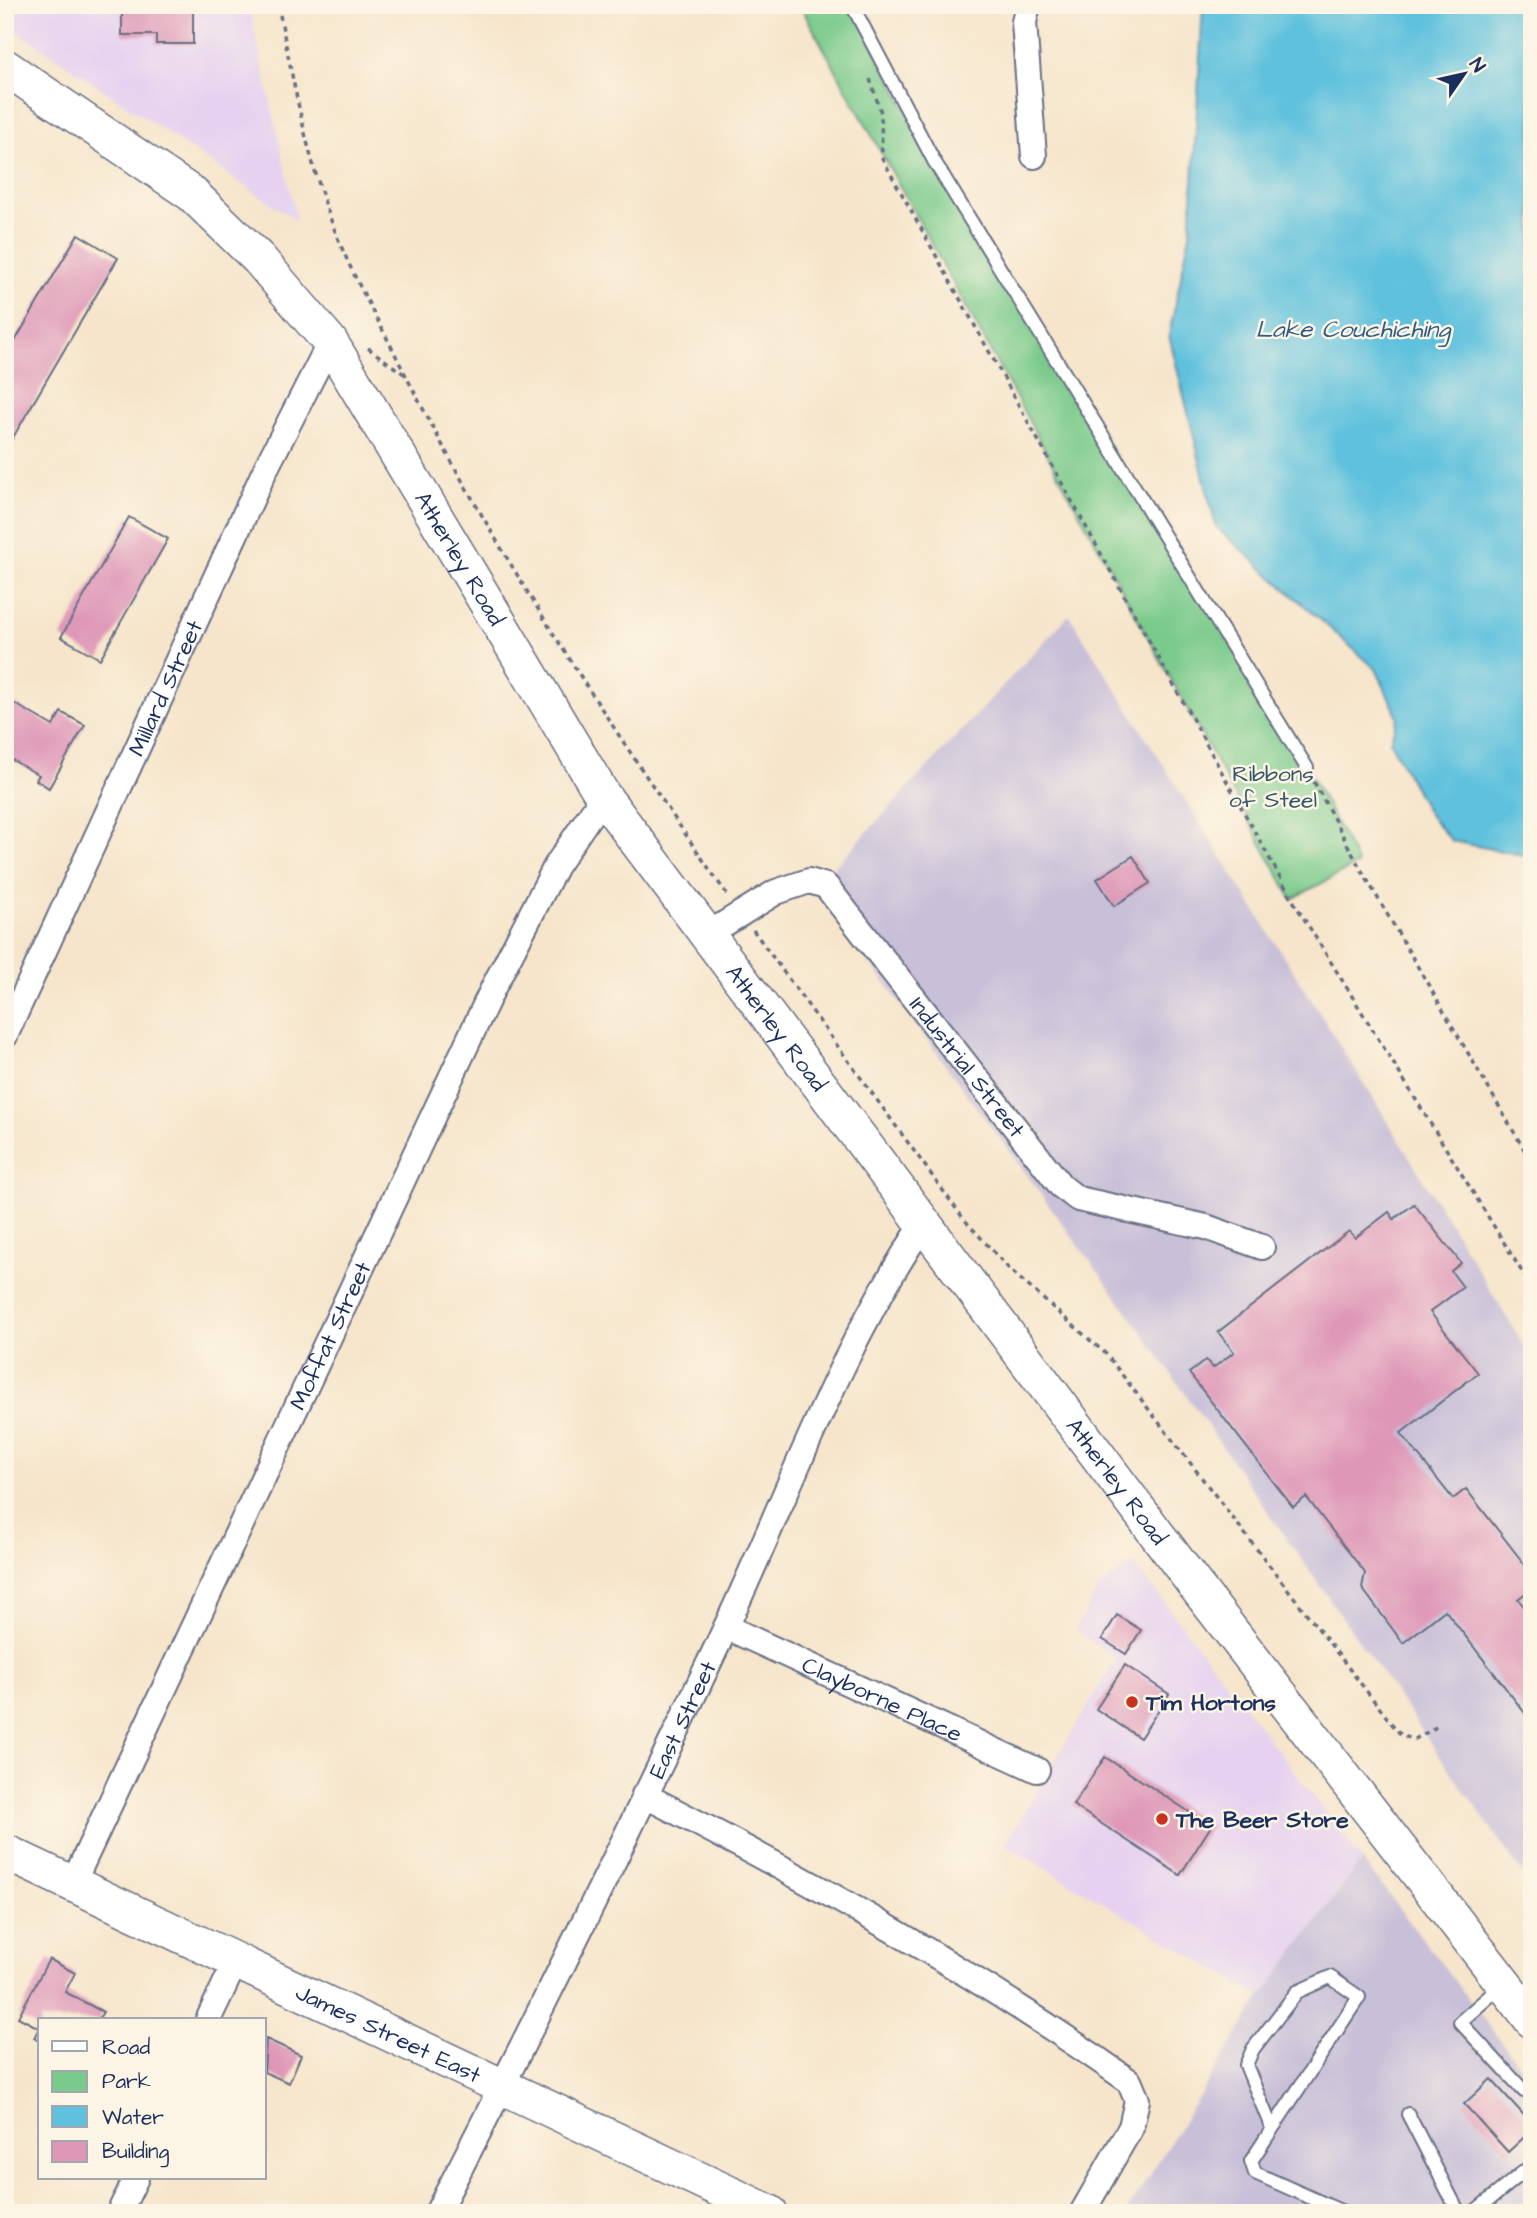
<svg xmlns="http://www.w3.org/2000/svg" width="1537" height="2218" font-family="'Architects Daughter',sans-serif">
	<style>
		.built { fill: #e6d2f0 }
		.industrial { fill: #c8bfd8 }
		.green { fill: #7aca8b; stroke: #4a7c74; stroke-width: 2 }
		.water { fill: #5fc1dd; stroke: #3d789e; stroke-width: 2 }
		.building { fill: #de97b7 }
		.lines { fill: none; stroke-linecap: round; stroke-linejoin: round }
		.lane-casing { stroke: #686f84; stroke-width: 16 }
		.street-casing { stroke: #686f84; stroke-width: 28 }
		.secondary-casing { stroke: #686f84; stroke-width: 38 }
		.path { stroke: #686f84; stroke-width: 3.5; stroke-dasharray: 5 5; stroke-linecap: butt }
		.lane { stroke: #fff; stroke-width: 12 }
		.street { stroke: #fff; stroke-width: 24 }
		.secondary { stroke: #fff; stroke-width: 35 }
		.poi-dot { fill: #c8321e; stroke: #fcf5e5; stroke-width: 2.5 }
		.labels { text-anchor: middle; stroke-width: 5; stroke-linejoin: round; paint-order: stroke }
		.street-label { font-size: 23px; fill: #1b2f5e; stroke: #fcf5e5 }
		.park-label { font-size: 23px; fill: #335669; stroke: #fcf5e5 }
		.poi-label { font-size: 23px; font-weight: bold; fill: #1b2f5e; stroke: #fcf5e5; text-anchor: start }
		.water-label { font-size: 24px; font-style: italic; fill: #2f5b84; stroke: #fcf5e5 }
	</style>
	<rect width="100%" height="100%" fill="#fcf5e5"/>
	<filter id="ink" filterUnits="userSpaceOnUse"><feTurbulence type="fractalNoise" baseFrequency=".0143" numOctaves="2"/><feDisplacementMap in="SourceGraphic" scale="14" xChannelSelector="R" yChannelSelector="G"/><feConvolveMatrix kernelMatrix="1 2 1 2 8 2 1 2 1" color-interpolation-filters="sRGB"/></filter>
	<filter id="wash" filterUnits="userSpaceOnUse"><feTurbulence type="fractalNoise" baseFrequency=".00686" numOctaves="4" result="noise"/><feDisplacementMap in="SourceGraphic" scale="28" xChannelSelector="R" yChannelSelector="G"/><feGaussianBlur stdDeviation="1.57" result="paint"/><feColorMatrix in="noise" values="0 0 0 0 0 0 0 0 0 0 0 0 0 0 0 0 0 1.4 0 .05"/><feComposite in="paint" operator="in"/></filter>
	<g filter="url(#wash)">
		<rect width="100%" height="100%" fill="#f6e5cb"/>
		<!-- built -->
		<g class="built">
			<path d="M5 5H249L297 221 5 23Z"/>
			<path d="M1134 1563 1362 1860 1261 1997 1005 1844 1116 1659 1075 1630 1099 1588Z"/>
		</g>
		<!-- industrial -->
		<g class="industrial">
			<path d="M1069 615 1390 1125 1532 1359V1887L1127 1311 815 888Z"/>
			<path d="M1362 1860 1532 2082V2213H1126L1261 1997Z"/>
		</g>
		<!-- green -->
		<path class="green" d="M800 5H852L934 161 1307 768 1358 864 1292 899Z"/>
		<!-- water -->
		<path class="water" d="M1203 5H1532V857L1452 841 1429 815 1390 742 1398 717 1376 669 1216 527 1169 335 1190 234Z"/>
		<g id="blocks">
			<!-- building -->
			<g class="building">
				<path d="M122 5H193V44H156V35H122Z"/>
				<path d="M78 234 118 258 5 451V358Z"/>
				<path d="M129 517 168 539 100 659 61 637Z"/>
				<path d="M5 698 53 726 61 712 85 725 49 788 36 780 39 775 5 756Z"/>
				<path d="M1133 856 1150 883 1114 906 1097 879Z"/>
				<path d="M1414 1204 1461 1263 1451 1271 1463 1287 1430 1312 1478 1373 1401 1433 1453 1499 1466 1489 1532 1574V1588L1518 1599 1532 1617V1722L1445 1610 1403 1643 1362 1588 1365 1573 1306 1497 1293 1507 1189 1373 1206 1360 1213 1368 1234 1352 1218 1332 1349 1231 1355 1238 1389 1212 1394 1219Z"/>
				<path d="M1117 1615 1141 1630 1126 1654 1102 1639Z"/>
				<path d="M1125 1665 1169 1694 1140 1738 1096 1709Z"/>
				<path d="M1105 1757 1211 1826 1180 1875 1073 1805Z"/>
				<path d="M49 1959 75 1973 65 1992 103 2012 98 2020H40V2042L34 2038 39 2028 18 2017Z"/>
				<path d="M266 2039 301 2055 289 2083 264 2072Z"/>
				<path d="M1491 2079 1532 2124V2130L1508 2152 1464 2104Z"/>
			</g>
		</g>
	</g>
	<g filter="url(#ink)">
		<use href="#blocks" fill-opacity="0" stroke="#686f84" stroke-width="2"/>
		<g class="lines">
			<defs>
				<g id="lane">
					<path d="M852 5 934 161 1307 768"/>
					<path d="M1501 1986 1460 2022 1524 2091 1532 2086"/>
					<path d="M1408 2114 1459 2213"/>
					<path d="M1272 2129 1246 2065 1253 2049 1297 1992 1330 1977 1359 1997 1251 2161 1255 2173 1345 2213"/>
					<path d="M1473 2213 1532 2165"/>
				</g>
				<g id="street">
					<path d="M1028 5 1024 22 1034 156"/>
					<path id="s1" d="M708 934 776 892 809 881 826 886 1061 1186 1078 1199 1206 1227 1262 1247"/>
					<path id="s2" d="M5 1036 266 468 330 342"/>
					<path id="s3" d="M726 1627 1037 1770"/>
					<path d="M644 1795C811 1881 975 1972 1129 2081L1137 2100 1131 2127 1082 2213"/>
					<path id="s4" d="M72 1885 494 986 556 866 603 796"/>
					<path d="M208 2020 235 1963"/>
					<path d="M119 2213 136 2178"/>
					<path id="s5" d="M437 2213C537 2020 633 1824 726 1627 788 1495 841 1345 923 1225"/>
				</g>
				<g id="secondary">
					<path id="s6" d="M5 67 192 194 259 259 330 342 603 796 1192 1581 1532 2020"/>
					<path id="s7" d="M5 1852 770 2213"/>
				</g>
			</defs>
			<!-- lane casing -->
			<use href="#lane" class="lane-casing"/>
			<!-- street casing -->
			<use href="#street" class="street-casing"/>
			<!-- secondary casing -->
			<use href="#secondary" class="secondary-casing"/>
			<!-- path -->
			<g class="path">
				<path d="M278 5C294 85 308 165 339 241 356 283 380 323 400 364 494 551 609 724 728 896"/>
				<path d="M870 79 881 113 882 158 1292 899 1532 1288"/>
				<path d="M368 348 404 374"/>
				<path d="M1314 782 1358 864 1532 1163"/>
				<path d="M753 930 963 1218 1011 1271 1106 1354 1392 1724 1402 1736 1415 1739 1440 1725"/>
			</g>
			<!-- lane -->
			<use href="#lane" class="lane"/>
			<!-- street -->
			<use href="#street" class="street"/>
			<!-- secondary -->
			<use href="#secondary" class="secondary"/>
		</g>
	</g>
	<!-- markers -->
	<g class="poi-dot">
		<circle cx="1132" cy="1702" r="7"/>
		<circle cx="1162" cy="1819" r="7"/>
	</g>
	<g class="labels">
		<!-- street labels -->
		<g class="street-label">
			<text dy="8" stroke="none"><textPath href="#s6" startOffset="681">Atherley Road</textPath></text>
			<text dy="8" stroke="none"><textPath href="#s2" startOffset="383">Millard Street</textPath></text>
			<text dy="8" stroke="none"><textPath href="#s6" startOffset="1248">Atherley Road</textPath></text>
			<text dy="8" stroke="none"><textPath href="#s1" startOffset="362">Industrial Street</textPath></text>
			<text dy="8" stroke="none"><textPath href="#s4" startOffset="607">Moffat Street</textPath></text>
			<text dy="8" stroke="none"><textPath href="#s6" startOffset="1815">Atherley Road</textPath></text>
			<text dy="8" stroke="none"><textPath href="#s3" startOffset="172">Clayborne Place</textPath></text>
			<text dy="8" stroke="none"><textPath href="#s5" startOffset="551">East Street</textPath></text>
			<text dy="8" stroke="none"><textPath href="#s7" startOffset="424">James Street East</textPath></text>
		</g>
		<!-- park labels -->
		<g class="park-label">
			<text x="1273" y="781">Ribbons<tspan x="1273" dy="26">of Steel</tspan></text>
		</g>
		<!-- poi labels -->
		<g class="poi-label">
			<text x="1146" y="1710">Tim Hortons</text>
			<text x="1176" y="1827">The Beer Store</text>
		</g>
		<!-- water labels -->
		<g class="water-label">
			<text x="1353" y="337">Lake Couchiching</text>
		</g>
	</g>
	<!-- margin -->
	<rect width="1537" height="2218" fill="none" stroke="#fcf5e5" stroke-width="28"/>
	<!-- legend -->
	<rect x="38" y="2018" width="228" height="161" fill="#fcf5e5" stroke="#a2a6af" stroke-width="2"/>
	<rect x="52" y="2041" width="35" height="10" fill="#ffffff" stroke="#a2a6af" stroke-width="2"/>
	<text x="102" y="2054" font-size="21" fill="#1b2f5e">Road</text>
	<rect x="52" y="2071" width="35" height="21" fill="#7aca8b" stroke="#a2a6af" stroke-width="2"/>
	<text x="102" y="2088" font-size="21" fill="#1b2f5e">Park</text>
	<rect x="52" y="2106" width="35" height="21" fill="#5fc1dd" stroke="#a2a6af" stroke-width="2"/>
	<text x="102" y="2124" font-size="21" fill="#1b2f5e">Water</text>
	<rect x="52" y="2141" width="35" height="21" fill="#de97b7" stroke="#a2a6af" stroke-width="2"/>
	<text x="102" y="2158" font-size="21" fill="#1b2f5e">Building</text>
	<!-- north arrow -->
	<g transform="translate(1464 74) rotate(56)" stroke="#fcf5e5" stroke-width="5" paint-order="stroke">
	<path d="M0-5L12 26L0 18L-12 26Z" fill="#1b2f5e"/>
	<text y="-10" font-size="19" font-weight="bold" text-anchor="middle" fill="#1b2f5e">N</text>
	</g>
</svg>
